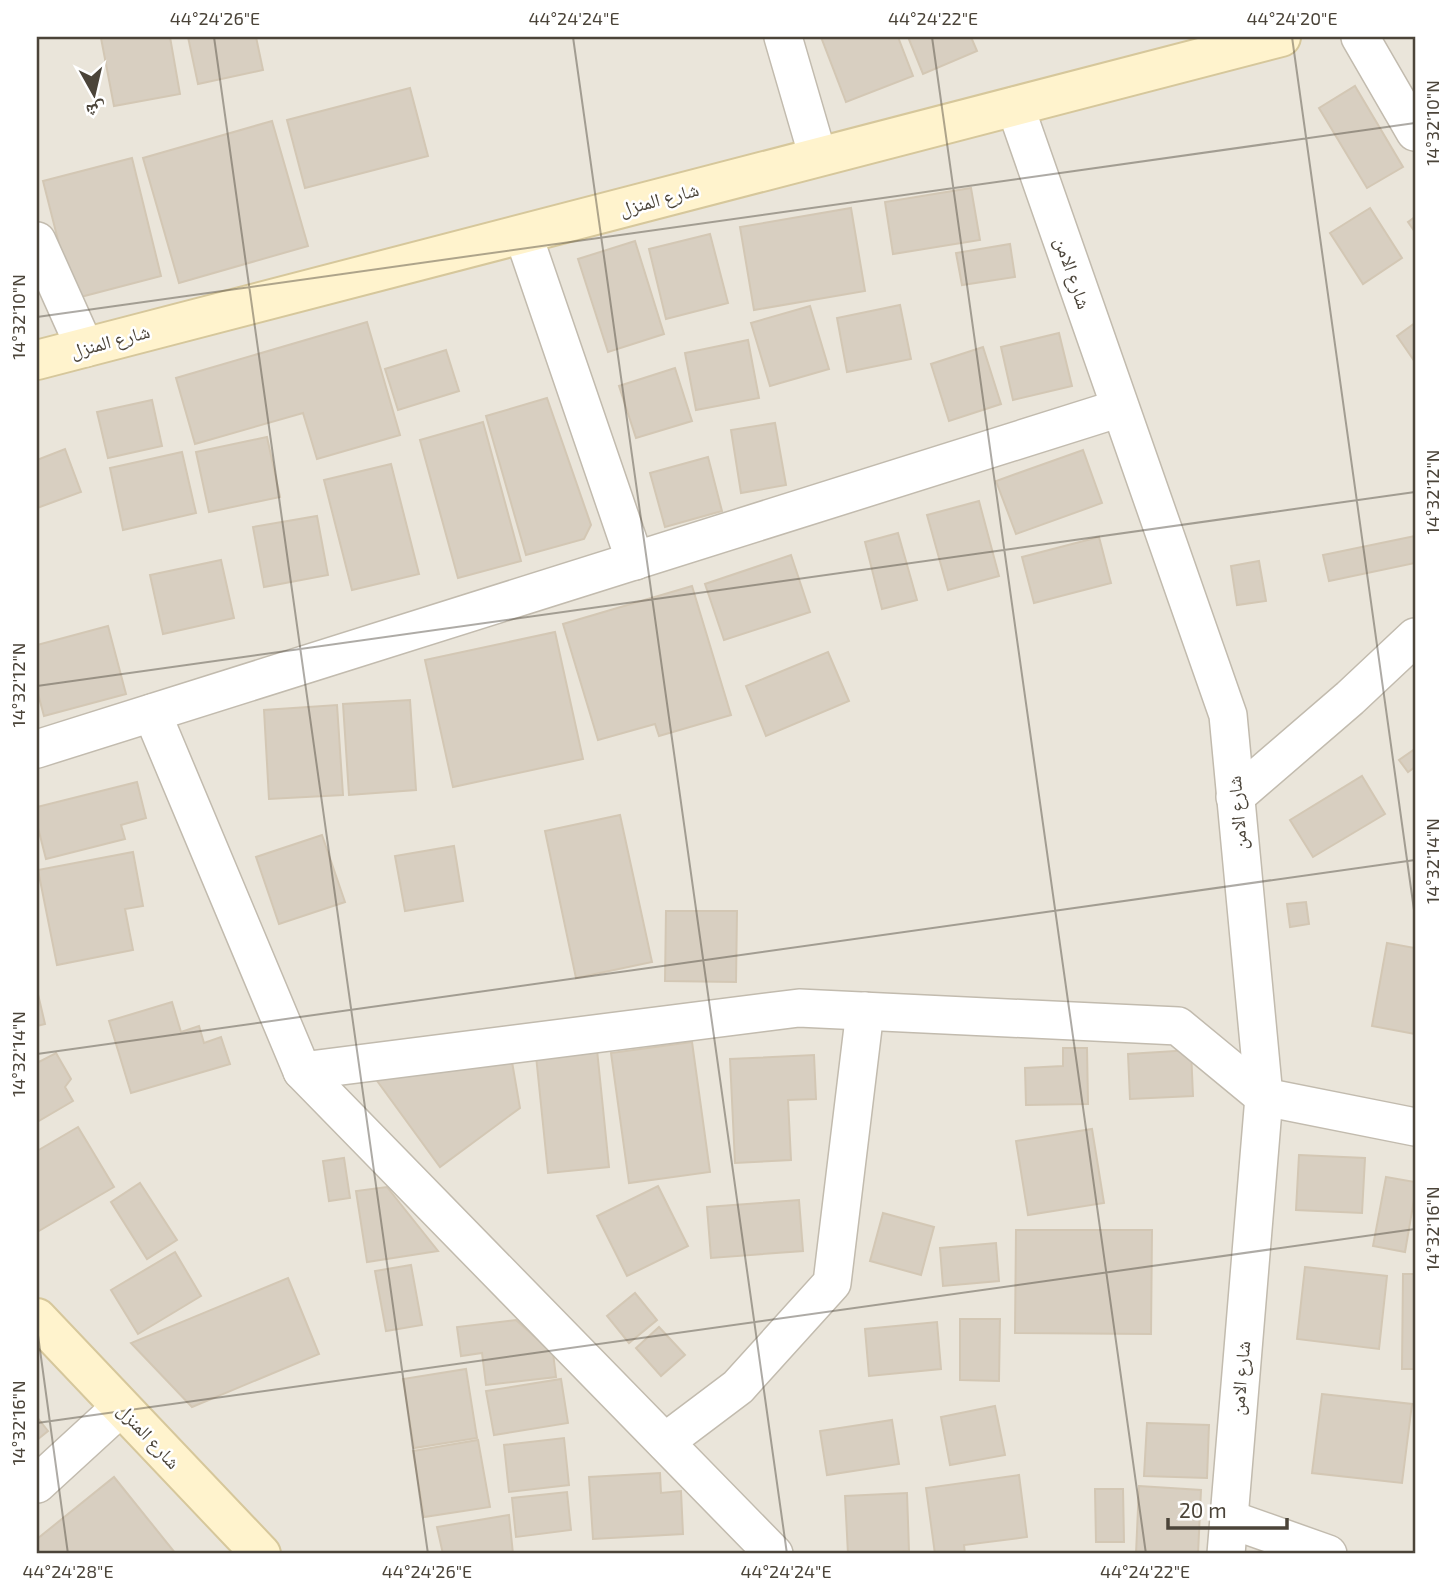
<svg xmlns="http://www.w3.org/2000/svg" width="1452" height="1591" font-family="'Exo 2','Noto Naskh Arabic',sans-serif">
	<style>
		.residential { fill: #eae5da }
		.building { fill: #d8cfc1; stroke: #d3c7b4; stroke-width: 2 }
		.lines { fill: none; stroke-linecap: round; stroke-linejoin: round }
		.street-casing { stroke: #c2bbae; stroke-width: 40 }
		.secondary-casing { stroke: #d6c79b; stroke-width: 42 }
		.street { stroke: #fff; stroke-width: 37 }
		.secondary { stroke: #fff3cd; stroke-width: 38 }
		.ticks { fill: none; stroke: #4b4439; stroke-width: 2; stroke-opacity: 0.45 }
		.labels { text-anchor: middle; stroke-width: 5; stroke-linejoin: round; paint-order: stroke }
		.street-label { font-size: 19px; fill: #4b4439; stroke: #fff }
		.neatline { fill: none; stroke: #4b4439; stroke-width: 2.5 }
		.ticks-label { font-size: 18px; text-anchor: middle; fill: #4b4439 }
	</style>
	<rect width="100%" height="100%" fill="#f6f3ec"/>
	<!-- residential -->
	<rect class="residential" x="37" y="37" width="1378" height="1517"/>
	<!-- building -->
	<g class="building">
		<path d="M107 37H170L180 94 114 106 101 38Z"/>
		<path d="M188 37H256L263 70 198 84Z"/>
		<path d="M821 37H898L913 76 846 102Z"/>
		<path d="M908 37H971L977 51 923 74Z"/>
		<path d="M1355 86 1403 167 1367 188 1319 108Z"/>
		<path d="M410 88 428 156 305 188 287 120Z"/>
		<path d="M272 121 308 246 179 283 143 158Z"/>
		<path d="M132 158 161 276 73 299 43 181Z"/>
		<path d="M971 188 980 240 893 254 885 202Z"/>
		<path d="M851 208 865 291 754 310 740 227Z"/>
		<path d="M1370 208 1402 258 1363 284 1330 233Z"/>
		<path d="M1415 217V232L1408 222Z"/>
		<path d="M710 234 728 303 666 319 649 249Z"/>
		<path d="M635 241 664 334 608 352 578 259Z"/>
		<path d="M1010 244 1015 277 962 285 956 253Z"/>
		<path d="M900 305 911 359 847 372 837 318Z"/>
		<path d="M810 306 829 369 770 386 751 323Z"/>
		<path d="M367 322 400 435 317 459 303 413 195 444 176 378Z"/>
		<path d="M1415 323V362L1397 336Z"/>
		<path d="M1059 333 1072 386 1013 400 1001 347Z"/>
		<path d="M748 340 759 398 696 410 685 353Z"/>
		<path d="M983 347 1001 404 949 421 931 364Z"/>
		<path d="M446 350 459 391 398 410 385 369Z"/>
		<path d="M675 368 692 421 636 438 619 386Z"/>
		<path d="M547 398 591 525 584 539 526 555 486 416Z"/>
		<path d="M152 400 162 446 108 458 97 412Z"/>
		<path d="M483 422 521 561 458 578 420 440Z"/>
		<path d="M775 423 786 485 741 493 731 430Z"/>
		<path d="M267 437 280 497 209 512 196 452Z"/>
		<path d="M65 449 81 492 37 508V460Z"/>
		<path d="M1083 450 1102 503 1016 534 996 481Z"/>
		<path d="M182 452 196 513 123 530 110 468Z"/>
		<path d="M708 457 722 511 665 527 650 473Z"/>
		<path d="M391 464 419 574 352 590 324 480Z"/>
		<path d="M979 501 999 576 948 590 927 515Z"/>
		<path d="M317 516 328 575 264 587 253 527Z"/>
		<path d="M898 533 917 600 882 609 865 542Z"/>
		<path d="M1415 536V563L1329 581 1323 555Z"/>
		<path d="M1099 537 1111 583 1034 603 1022 557Z"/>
		<path d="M791 555 810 612 724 640 705 584Z"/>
		<path d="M221 560 234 618 163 634 150 575Z"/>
		<path d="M1259 561 1266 601 1237 605 1231 566Z"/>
		<path d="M692 586 731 715 659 736 655 724 598 740 563 624Z"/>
		<path d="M108 626 126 694 44 716 37 690V645Z"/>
		<path d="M555 632 583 759 453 787 425 660Z"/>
		<path d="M828 652 849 701 766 736 746 686Z"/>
		<path d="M410 700 416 790 349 795 343 704Z"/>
		<path d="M337 705 343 795 269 799 264 710Z"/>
		<path d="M1415 749V767L1408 772 1399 760Z"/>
		<path d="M1362 776 1385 814 1313 857 1290 820Z"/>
		<path d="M137 782 146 818 121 825 125 839 46 859 37 824V807Z"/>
		<path d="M620 815 652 962 576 978 545 831Z"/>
		<path d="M322 835 345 902 279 924 256 857Z"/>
		<path d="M454 846 463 901 405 911 395 856Z"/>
		<path d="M133 852 143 906 125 909 133 950 57 965 38 870Z"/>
		<path d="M1306 902 1309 924 1290 927 1287 904Z"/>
		<path d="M666 911H737L736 982 665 981Z"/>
		<path d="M1387 943 1415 948V1034L1372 1026Z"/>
		<path d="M37 990 45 1024 37 1026Z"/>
		<path d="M172 1002 181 1032 199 1026 204 1043 221 1037 230 1064 131 1093 109 1021Z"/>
		<path d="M596 1040 609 1167 548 1173 535 1046Z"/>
		<path d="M692 1042 710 1172 629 1183 611 1053Z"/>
		<path d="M1063 1048H1087L1088 1104 1026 1105 1025 1068 1063 1066Z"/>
		<path d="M1191 1050 1193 1096 1130 1099 1128 1054Z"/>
		<path d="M56 1053 71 1079 65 1087 73 1101 37 1122V1058L39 1062Z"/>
		<path d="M814 1055 816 1099 788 1100 791 1160 735 1163 730 1059Z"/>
		<path d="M511 1056 520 1108 440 1167 375 1078Z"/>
		<path d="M78 1127 114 1187 37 1232V1151Z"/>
		<path d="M1092 1129 1104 1203 1028 1215 1016 1141Z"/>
		<path d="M1299 1155 1365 1158 1362 1213 1296 1210Z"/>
		<path d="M344 1158 350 1198 329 1201 323 1161Z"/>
		<path d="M1386 1177 1415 1182V1194L1405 1252 1373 1246Z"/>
		<path d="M140 1183 177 1240 147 1259 111 1202Z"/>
		<path d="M658 1186 688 1246 627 1276 597 1216Z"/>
		<path d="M387 1187 438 1251 367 1262 356 1191Z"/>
		<path d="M799 1200 803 1251 711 1258 707 1207Z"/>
		<path d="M883 1213 934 1227 921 1275 870 1261Z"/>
		<path d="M1016 1230H1152L1151 1334 1015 1333Z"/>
		<path d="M996 1243 999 1281 943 1286 940 1248Z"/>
		<path d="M175 1252 201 1296 138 1334 111 1290Z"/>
		<path d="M411 1265 422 1325 386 1331 375 1271Z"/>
		<path d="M1305 1267 1387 1276 1379 1349 1297 1339Z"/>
		<path d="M1403 1274H1415V1369H1402Z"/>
		<path d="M288 1278 319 1354 192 1407 131 1343Z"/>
		<path d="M635 1293 657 1320 629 1343 607 1316Z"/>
		<path d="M960 1319H1000L999 1381 960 1380Z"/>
		<path d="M516 1320 553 1353 556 1377 486 1385 482 1353 461 1356 457 1327Z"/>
		<path d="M937 1322 941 1369 869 1376 865 1329Z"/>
		<path d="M659 1327 685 1355 661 1376 636 1348Z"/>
		<path d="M466 1369 477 1438 414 1448 403 1379Z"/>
		<path d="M561 1379 568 1423 494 1435 486 1391Z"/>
		<path d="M1322 1394 1412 1404 1402 1483 1312 1473Z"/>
		<path d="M995 1406 1005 1455 950 1465 941 1417Z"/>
		<path d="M37 1417 48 1431 37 1440Z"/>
		<path d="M892 1420 899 1464 827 1475 820 1431Z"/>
		<path d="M1147 1423 1209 1425 1207 1478 1144 1476Z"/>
		<path d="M564 1438 569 1485 509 1492 504 1445Z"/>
		<path d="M478 1440 490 1507 424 1517 413 1451Z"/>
		<path d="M660 1473 661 1493 681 1491 683 1534 593 1539 589 1477Z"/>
		<path d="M1019 1475 1027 1537 964 1545 965 1554H935L926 1488Z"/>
		<path d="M114 1477 176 1554H37V1539Z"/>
		<path d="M1139 1486 1201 1490 1198 1554H1136Z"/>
		<path d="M1095 1489H1123L1124 1542H1096Z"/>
		<path d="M567 1492 571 1530 516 1537 512 1498Z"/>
		<path d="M907 1493 909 1551 848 1554 845 1496Z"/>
		<path d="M509 1515 513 1554H443L437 1527Z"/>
	</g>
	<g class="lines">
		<defs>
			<g id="street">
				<path d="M783 37 818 157"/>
				<path d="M1360 37 1415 132"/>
				<path d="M1015 106 1228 715 1264 1097 1226 1554"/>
				<path d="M523 234 635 561"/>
				<path d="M37 241 85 348"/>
				<path d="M152 713 302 1071 774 1554"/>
				<path d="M37 749 1120 408"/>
				<path d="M1235 797 1350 698 1415 637"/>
				<path d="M302 1071 799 1008 1178 1026 1264 1097 1415 1127"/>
				<path d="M665 1442 738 1387 832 1283 865 1011"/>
				<path d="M37 1484 121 1407"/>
				<path d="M1229 1519 1328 1554"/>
			</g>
			<g id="secondary">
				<path d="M37 360 1281 37"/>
				<path d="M37 1318 261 1554"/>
			</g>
		</defs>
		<!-- street casing -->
		<use href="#street" class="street-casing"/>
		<!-- secondary casing -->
		<use href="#secondary" class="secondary-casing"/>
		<!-- street -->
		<use href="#street" class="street"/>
		<!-- secondary -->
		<use href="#secondary" class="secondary"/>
	</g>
	<!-- ticks -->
	<path class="ticks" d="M214 37 428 1554M573 37 787 1554M932 37 1146 1554M1292 37 1415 917M37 317 1415 123M37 686 1415 492M37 1054 1415 860M37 1328 68 1554M37 1423 1415 1229"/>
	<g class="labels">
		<!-- street labels -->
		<g class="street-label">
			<text transform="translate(659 199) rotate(-15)" y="7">شارع المنزل</text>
			<text transform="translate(1073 273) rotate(71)" y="7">شارع الامن</text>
			<text transform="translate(110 341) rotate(-15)" y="7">شارع المنزل</text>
			<text transform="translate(1237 813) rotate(-95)" y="7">شارع الامن</text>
			<text transform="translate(1240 1378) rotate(-85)" y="7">شارع الامن</text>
			<text transform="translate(149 1436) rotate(47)" y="7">شارع المنزل</text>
		</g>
	</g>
	<!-- border -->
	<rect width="1452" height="1591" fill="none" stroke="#ffffff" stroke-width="77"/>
	<!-- north arrow -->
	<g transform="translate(94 94) rotate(172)" stroke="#ffffff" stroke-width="5" paint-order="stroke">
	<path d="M0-5L12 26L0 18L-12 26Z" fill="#4b4439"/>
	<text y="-10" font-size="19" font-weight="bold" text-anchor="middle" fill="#4b4439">ش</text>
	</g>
	<!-- scale -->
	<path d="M1168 1518v10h119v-10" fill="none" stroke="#4b4439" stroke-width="3.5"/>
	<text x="1179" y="1518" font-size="21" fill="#4b4439" stroke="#ffffff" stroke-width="5" paint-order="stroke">20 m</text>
	<rect x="38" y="38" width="1376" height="1514" class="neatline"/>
	<g class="ticks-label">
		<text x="215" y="25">44°24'26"E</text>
		<text x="574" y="25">44°24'24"E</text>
		<text x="933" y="25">44°24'22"E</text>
		<text x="1292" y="25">44°24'20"E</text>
		<text transform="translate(1433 123) rotate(-90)" y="6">14°32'10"N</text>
		<text transform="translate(19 317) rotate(-90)" y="6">14°32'10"N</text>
		<text transform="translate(1433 492) rotate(-90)" y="6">14°32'12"N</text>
		<text transform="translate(19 685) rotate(-90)" y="6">14°32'12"N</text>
		<text transform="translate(1433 861) rotate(-90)" y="6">14°32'14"N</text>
		<text transform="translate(19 1054) rotate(-90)" y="6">14°32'14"N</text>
		<text transform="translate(1433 1229) rotate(-90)" y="6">14°32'16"N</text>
		<text transform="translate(19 1423) rotate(-90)" y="6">14°32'16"N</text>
		<text x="68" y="1578">44°24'28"E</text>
		<text x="427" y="1578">44°24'26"E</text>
		<text x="786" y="1578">44°24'24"E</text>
		<text x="1145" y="1578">44°24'22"E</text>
	</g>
</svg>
